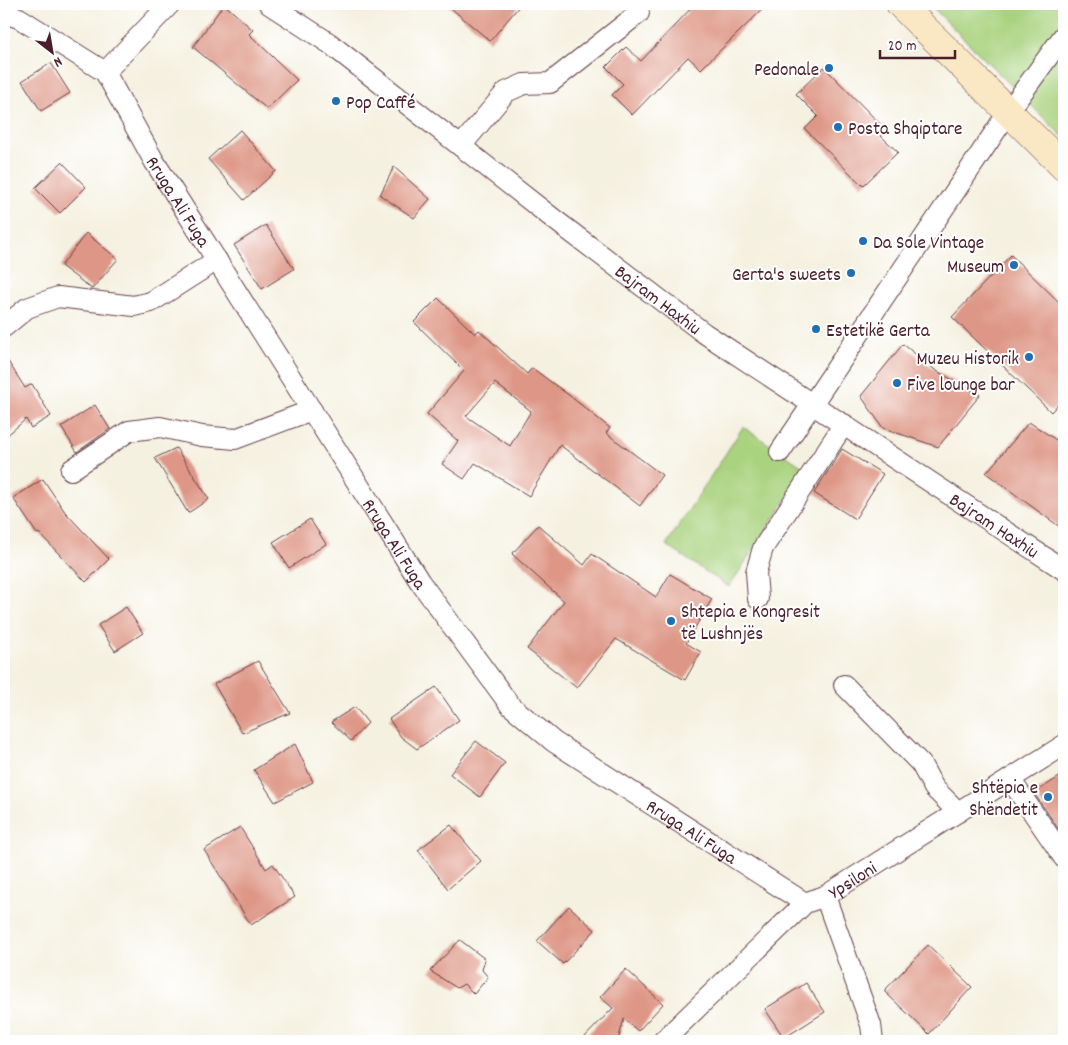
<svg xmlns="http://www.w3.org/2000/svg" width="1068" height="1045" font-family="Dekko,sans-serif">
	<style>
		.green { fill: #a9d37f; stroke: #7a7955 }
		.building { fill: #de9786; fill-rule: evenodd }
		.lines { fill: none; stroke-linecap: round; stroke-linejoin: round }
		.street-casing { stroke: #643e46; stroke-width: 22 }
		.secondary-casing { stroke: #643e46; stroke-width: 29 }
		.street { stroke: #fff; stroke-width: 20 }
		.secondary { stroke: #fae7c3; stroke-width: 28 }
		.poi-dot { fill: #1f6fb2; stroke: #fff; stroke-width: 2 }
		.labels { text-anchor: middle; stroke-width: 4; stroke-linejoin: round; paint-order: stroke }
		.poi-label { font-size: 19px; fill: #4a1f2b; stroke: #fff; text-anchor: start }
		.street-label { font-size: 19px; fill: #4a1f2b; stroke: #fff }
	</style>
	<rect width="100%" height="100%" fill="#fff"/>
	<filter id="ink" filterUnits="userSpaceOnUse"><feTurbulence type="fractalNoise" baseFrequency=".02" numOctaves="2"/><feDisplacementMap in="SourceGraphic" scale="10" xChannelSelector="R" yChannelSelector="G"/><feConvolveMatrix kernelMatrix="1 2 1 2 8 2 1 2 1" color-interpolation-filters="sRGB"/></filter>
	<filter id="wash" filterUnits="userSpaceOnUse"><feTurbulence type="fractalNoise" baseFrequency=".0096" numOctaves="4" result="noise"/><feDisplacementMap in="SourceGraphic" scale="20" xChannelSelector="R" yChannelSelector="G"/><feGaussianBlur stdDeviation="1.12" result="paint"/><feColorMatrix in="noise" values="0 0 0 0 0 0 0 0 0 0 0 0 0 0 0 0 0 1.4 0 .05"/><feComposite in="paint" operator="in"/></filter>
	<g filter="url(#wash)">
		<rect width="100%" height="100%" fill="#f5f1e1"/>
		<!-- green -->
		<g class="green">
			<path d="M929 4H1064V138Z"/>
			<path d="M743 427 806 469 729 587 666 545Z"/>
		</g>
		<g id="blocks">
			<!-- building -->
			<g class="building">
				<path d="M224 4 253 30 249 34 297 80 267 109 193 47Z"/>
				<path d="M446 4H521L490 41Z"/>
				<path d="M695 4H768L701 69 688 57 632 115 612 95 623 84 606 67 626 47 641 61Z"/>
				<path d="M51 63 70 93 41 111 22 81Z"/>
				<path d="M824 67 886 130 881 136 898 152 863 186 805 129 818 116 796 94Z"/>
				<path d="M240 130 276 171 244 200 208 159Z"/>
				<path d="M62 162 86 187 60 213 35 188Z"/>
				<path d="M394 167 430 199 414 218 380 195Z"/>
				<path d="M266 225 294 269 262 289 234 245Z"/>
				<path d="M86 233 118 259 92 289 61 266Z"/>
				<path d="M1011 255 1064 307V398L1051 412 952 317Z"/>
				<path d="M438 298 475 334 479 330 527 374 532 368 570 396 610 428 606 433 662 475 640 506 560 445 529 496 475 463 464 479 442 464 458 441 427 414 464 371 414 322ZM495 383 531 411 510 446 466 416Z"/>
				<path d="M903 344 935 370 980 395 938 447 883 428 861 396Z"/>
				<path d="M4 355 25 388 32 384 51 416 31 428 26 419 4 438Z"/>
				<path d="M95 405 110 429 77 452 61 427Z"/>
				<path d="M1029 422 1064 445V530L986 473Z"/>
				<path d="M176 448 209 499 188 513 155 458Z"/>
				<path d="M842 449 883 474 855 519 814 493Z"/>
				<path d="M43 479 65 512 109 559 86 582 39 533 37 534 13 498Z"/>
				<path d="M310 519 326 544 289 568 273 542Z"/>
				<path d="M538 525 584 565 592 554 656 597 670 574 712 599 686 643 701 652 685 680 616 639 577 688 527 649 564 601 512 554Z"/>
				<path d="M126 607 143 633 115 651 98 625Z"/>
				<path d="M258 661 290 713 242 733 214 684Z"/>
				<path d="M436 687 459 720 417 749 401 737 389 719Z"/>
				<path d="M355 707 368 723 351 741 331 722Z"/>
				<path d="M476 741 505 763 480 797 450 774Z"/>
				<path d="M295 744 313 782 275 802 254 770Z"/>
				<path d="M1064 774V837L1034 793Z"/>
				<path d="M451 825 481 861 448 889 418 850Z"/>
				<path d="M240 827 266 869 273 864 295 897 251 925 204 850Z"/>
				<path d="M569 906 595 930 563 964 537 941Z"/>
				<path d="M460 940 485 959 482 970 488 977 474 994 464 984 457 988 430 971Z"/>
				<path d="M928 945 972 987 929 1034 884 991Z"/>
				<path d="M626 969 663 1004 638 1031 624 1019 618 1041H581L613 1008 600 997Z"/>
				<path d="M806 983 825 1012 784 1038 765 1009Z"/>
			</g>
		</g>
	</g>
	<g filter="url(#ink)">
		<use href="#blocks" fill-opacity="0" stroke="#643e46" stroke-width="1"/>
		<g class="lines">
			<defs>
				<g id="street">
					<path id="s1" d="M269 4 329 43 555 220 704 333 1064 570"/>
					<path id="s2" d="M4 13 19 18 105 72 154 161 420 582 510 705 554 742 805 903"/>
					<path d="M105 72 170 4"/>
					<path d="M461 146 506 92 524 84 550 83 639 13"/>
					<path d="M4 327 27 308 58 297 134 306 151 302 217 260"/>
					<path d="M780 452 1009 111 1064 35"/>
					<path d="M71 470 129 431 160 427 202 436 235 439 312 410"/>
					<path d="M758 599 756 572 763 548 844 424"/>
					<path d="M844 685 921 764 934 788 958 812"/>
					<path d="M1010 779 1064 858"/>
					<path d="M825 896 871 1025 873 1041"/>
					<path id="s3" d="M663 1041 805 903 825 896 1064 745"/>
				</g>
				<path id="secondary" d="M900 4 1064 167"/>
			</defs>
			<!-- street casing -->
			<use href="#street" class="street-casing"/>
			<!-- secondary casing -->
			<use href="#secondary" class="secondary-casing"/>
			<!-- street -->
			<use href="#street" class="street"/>
			<!-- secondary -->
			<use href="#secondary" class="secondary"/>
		</g>
	</g>
	<!-- markers -->
	<g class="poi-dot">
		<circle cx="829" cy="68" r="5"/>
		<circle cx="336" cy="101" r="5"/>
		<circle cx="838" cy="127" r="5"/>
		<circle cx="863" cy="241" r="5"/>
		<circle cx="1014" cy="265" r="5"/>
		<circle cx="851" cy="273" r="5"/>
		<circle cx="816" cy="329" r="5"/>
		<circle cx="1029" cy="357" r="5"/>
		<circle cx="897" cy="383" r="5"/>
		<circle cx="671" cy="621" r="5"/>
		<circle cx="1048" cy="797" r="5"/>
	</g>
	<g class="labels">
		<!-- poi labels -->
		<g class="poi-label">
			<text x="819" y="75" text-anchor="end">Pedonale</text>
			<text x="346" y="108">Pop Caffé</text>
			<text x="848" y="134">Posta Shqiptare</text>
			<text x="873" y="248">Da Sole Vintage</text>
			<text x="1004" y="272" text-anchor="end">Museum</text>
			<text x="841" y="280" text-anchor="end">Gerta's sweets</text>
			<text x="826" y="336">Estetikë Gerta</text>
			<text x="1019" y="364" text-anchor="end">Muzeu Historik</text>
			<text x="907" y="390">Five lounge bar</text>
			<text x="681" y="617">Shtepia e Kongresit<tspan x="681" dy="22">të Lushnjës</tspan></text>
			<text x="1038" y="793" text-anchor="end">Shtëpia e<tspan x="1038" dy="22">Shëndetit</tspan></text>
		</g>
		<!-- street labels -->
		<g class="street-label">
			<text dy="7" stroke="none"><textPath href="#s2" startOffset="266">Rruga Ali Fuga</textPath></text>
			<text dy="7" stroke="none"><textPath href="#s1" startOffset="489">Bajram Haxhiu</textPath></text>
			<text dy="7" stroke="none"><textPath href="#s1" startOffset="894">Bajram Haxhiu</textPath></text>
			<text dy="7" stroke="none"><textPath href="#s2" startOffset="671">Rruga Ali Fuga</textPath></text>
			<text dy="7" stroke="none"><textPath href="#s2" startOffset="1091">Rruga Ali Fuga</textPath></text>
			<text dy="7" stroke="none"><textPath href="#s3" startOffset="251">Ypsiloni</textPath></text>
		</g>
	</g>
	<!-- margin -->
	<rect width="1068" height="1045" fill="none" stroke="#fff" stroke-width="20"/>
	<!-- north arrow -->
	<g transform="translate(52 52) rotate(149)" stroke="#ffffff" stroke-width="4" paint-order="stroke">
	<path d="M0-4L9 19L0 12L-9 19Z" fill="#4a1f2b"/>
	<text y="-8" font-size="14" font-weight="bold" text-anchor="middle" fill="#4a1f2b">N</text>
	</g>
	<!-- scale -->
	<path d="M880 50v8h75v-8" fill="none" stroke="#4a1f2b" stroke-width="2.5"/>
	<text x="888" y="50" font-size="15" fill="#4a1f2b" stroke="#ffffff" stroke-width="4" paint-order="stroke">20 m</text>
</svg>
